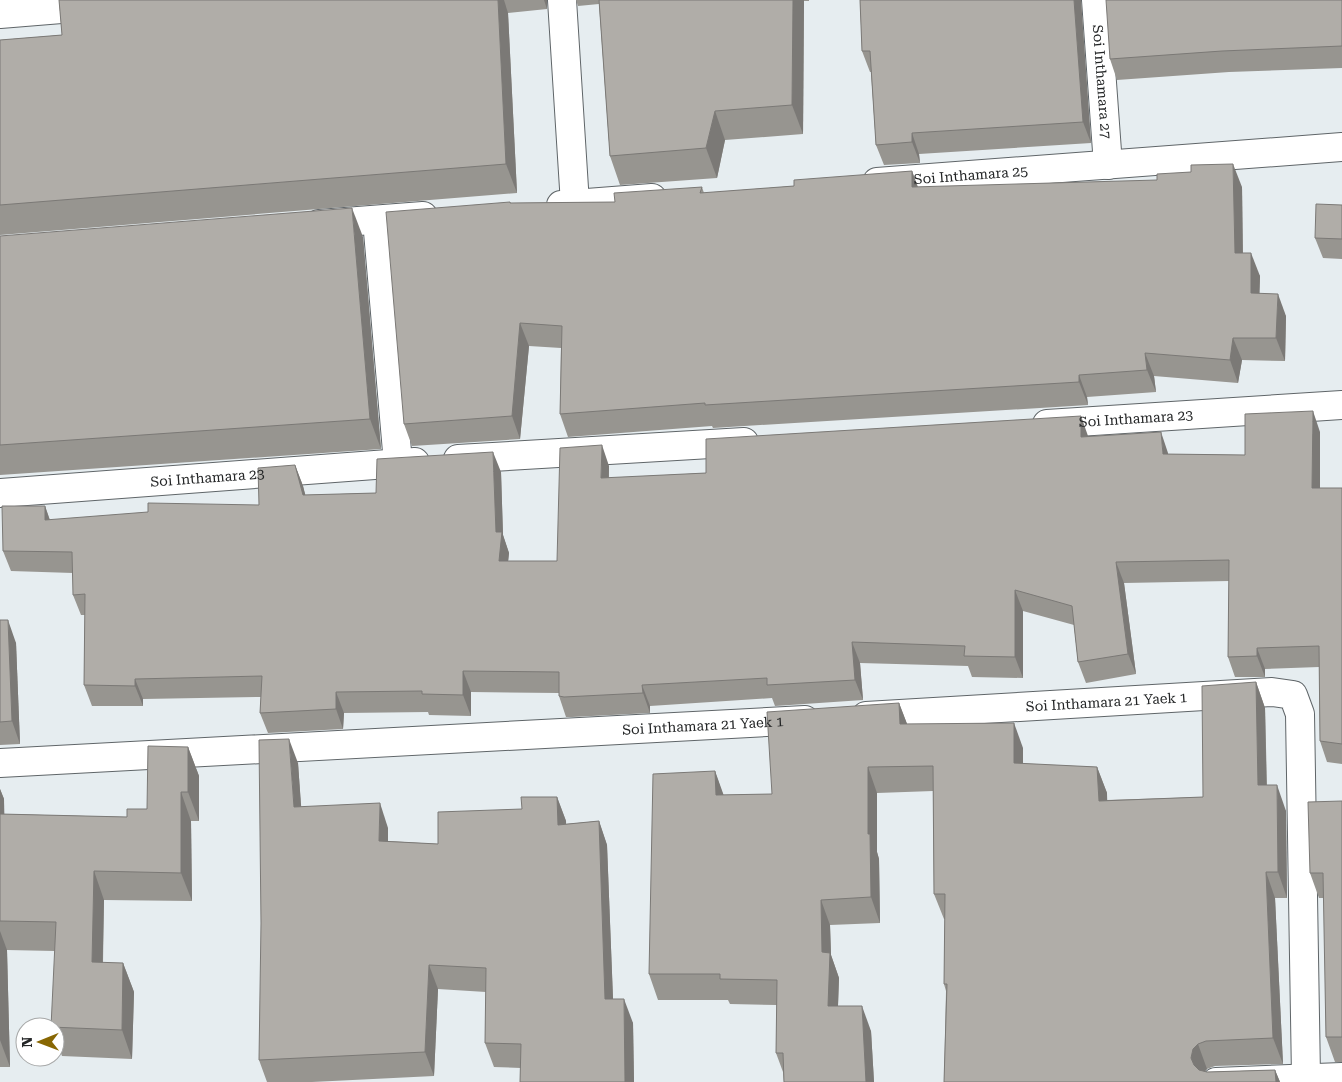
<svg xmlns="http://www.w3.org/2000/svg" width="1342" height="1082" font-family="'Roboto Serif',serif">
	<style>
		.lines { fill: none; stroke-linecap: round; stroke-linejoin: round }
		.minor-casing { stroke: #5f6568; stroke-width: 30 }
		.minor { stroke: #fff; stroke-width: 28 }
		.wall { fill: #979590 }
		.shaded-wall { fill: #7b7976 }
		.building { fill: #b0ada8; stroke: #7b7976 }
		.labels { text-anchor: middle; stroke-width: 4.5; stroke-linejoin: round; paint-order: stroke }
		.street-label { font-size: 14px; fill: #232526; stroke: #fff }
	</style>
	<rect width="100%" height="100%" fill="#e6edf0"/>
	<g class="lines">
		<defs>
			<g id="minor">
				<path d="M562 0 575 204"/>
				<path id="s1" d="M1096 0 1108 165"/>
				<path d="M0 14 98 6"/>
				<path id="s2" d="M877 182 1342 147"/>
				<path d="M561 205 652 198"/>
				<path d="M377 220 398 463"/>
				<path d="M319 224 423 216"/>
				<path id="s3" d="M1047 424 1342 405"/>
				<path d="M458 459 744 442"/>
				<path id="s4" d="M0 493 415 462"/>
				<path id="s5" d="M866 716 1272 692 1293 695 1300 714 1306 1077"/>
				<path id="s6" d="M0 763 805 720"/>
				<path d="M1216 1082 1342 1077"/>
			</g>
		</defs>
		<!-- minor casing -->
		<use href="#minor" class="minor-casing"/>
		<!-- minor -->
		<use href="#minor" class="minor"/>
	</g>
	<!-- wall -->
	<g class="wall">
		<path d="M59 0H547V9L508 13 517 193 0 235V40L62 35Z"/>
		<path d="M576 0H809V1H804L803 134 725 140 717 178 620 185 610 156 599 4 578 6Z"/>
		<path d="M860 0H1081L1091 143 919 154 920 163 884 165 876 145 871 72H870L862 51Z"/>
		<path d="M1342 0V68L1229 72 1117 80 1110 59Z"/>
		<path d="M912 171 918 187H1242L1243 253 1260 276 1259 293 1286 316 1285 361 1242 360 1238 383 1154 376 1156 392 1087 397 1088 405 713 428 712 426 568 437 560 414 561 348 529 346 520 439 412 446 404 424 510 202 511 203 615 202 702 187 704 193 794 186Z"/>
		<path d="M1342 205V259L1323 258 1315 238Z"/>
		<path d="M0 236 363 237 381 449 0 475Z"/>
		<path d="M1320 432V488H1342V764L1327 762 1320 741 1319 667 1265 669V677H1235L1228 657 1229 581 1124 583 1136 674 1086 683 1078 662 1074 625 1023 611V678L972 677 968 666 860 663 863 700 775 706 772 698 650 706V713L572 717H566L559 696V693L471 692V716L429 715 428 712 344 713 343 729 268 733 260 713 261 697 143 699V706H92L84 685 85 615H81L73 595V573L11 571 3 551 45 506 50 520 259 505 295 465 303 486 305 495 376 493 501 472 503 535 509 553 508 561H557L609 466V478L706 473 1088 437 1168 454 1245 455Z"/>
		<path d="M0 620 16 643 20 744 0 745Z"/>
		<path d="M1256 682 1265 708 1267 785 1286 811 1287 898H1275L1283 1064 1215 1066 1207 1069 1205 1072 1275 1070 1280 1082H944L946 991 944 984 945 919H944L934 894 933 791 877 793V852L879 859 880 923 830 925 831 955 839 978 838 1006 871 1031 874 1082H784L783 1072 776 1053 777 1005 730 1004 728 1000H658L649 974 715 771 723 795 772 794 899 703 907 724 1023 748V764L1097 767 1107 793V800L1203 797Z"/>
		<path d="M188 747 199 776V821H191L192 901 104 900 103 963H123L134 992 132 1059 62 1056 55 1038V951L7 950 10 1067H0V789L4 799V814L127 817 147 809Z"/>
		<path d="M298 763 301 807 388 828V841L438 844 522 809 557 797 566 821V824L599 821 607 845 613 999 633 1023 634 1082H520L521 1068 494 1067 485 1043 486 992 438 989 434 1076 312 1082H267L259 1060Z"/>
		<path d="M1342 801V1062H1335L1326 1037 1324 898H1319L1310 873Z"/>
	</g>
	<!-- shaded-wall -->
	<g class="shaded-wall">
		<path d="M498 0H504L508 13 517 193 506 164Z"/>
		<path d="M544 0H547V9Z"/>
		<path d="M793 0H804V1L803 134 792 105Z"/>
		<path d="M1074 0H1081L1091 143 1083 122Z"/>
		<path d="M715 111 725 140 717 178 706 148Z"/>
		<path d="M912 133 919 154 920 163 912 142Z"/>
		<path d="M1233 164 1242 187 1243 275 1235 253Z"/>
		<path d="M912 171 920 194 912 187Z"/>
		<path d="M352 208 363 237 381 449 370 419Z"/>
		<path d="M1251 253 1260 276 1259 316 1251 293Z"/>
		<path d="M1278 294 1286 316 1285 361 1276 338Z"/>
		<path d="M520 323 529 346 520 439 512 416Z"/>
		<path d="M1233 338 1242 360 1238 383 1230 360Z"/>
		<path d="M1145 353 1154 376 1156 392 1147 370Z"/>
		<path d="M1079 375 1087 397 1088 405 1079 382Z"/>
		<path d="M1313 411 1320 432V508L1312 488Z"/>
		<path d="M1081 416 1088 436V458L1081 437Z"/>
		<path d="M1161 432 1168 453 1171 474 1163 454Z"/>
		<path d="M602 445 609 466 608 499 601 478Z"/>
		<path d="M493 452 501 472 503 535 509 553 506 582 499 561 496 532Z"/>
		<path d="M295 465 303 486 311 516 303 495Z"/>
		<path d="M45 506 52 527 45 520Z"/>
		<path d="M1116 562 1124 583 1136 674 1128 654Z"/>
		<path d="M1015 590 1023 611V678L1015 657Z"/>
		<path d="M8 620 16 643 20 744 12 721Z"/>
		<path d="M852 642 860 663 863 700 855 680Z"/>
		<path d="M1257 648 1265 669V677L1257 656Z"/>
		<path d="M463 671 471 692V716L463 695Z"/>
		<path d="M135 679 143 699V706L135 686Z"/>
		<path d="M1256 682 1265 708 1267 811 1258 785Z"/>
		<path d="M642 685 650 706V713L643 693Z"/>
		<path d="M336 692 344 713 343 729 336 709Z"/>
		<path d="M899 703 909 729 900 724Z"/>
		<path d="M1014 723 1023 748V789L1014 763Z"/>
		<path d="M289 739 298 763 303 832 294 807Z"/>
		<path d="M188 747 199 776V821L188 792Z"/>
		<path d="M868 767 877 793V852L879 859 880 923 871 897 868 834Z"/>
		<path d="M1097 767 1107 793 1108 826 1099 801Z"/>
		<path d="M715 771 724 796 716 795Z"/>
		<path d="M1277 785 1286 811 1287 898 1278 872Z"/>
		<path d="M0 789 4 799 5 842 0 830Z"/>
		<path d="M181 792 191 821 192 901 181 873Z"/>
		<path d="M557 797 566 821 567 849 558 825Z"/>
		<path d="M380 803 388 828V865L379 841Z"/>
		<path d="M599 821 607 845 614 1024 605 999Z"/>
		<path d="M94 871 104 900 102 991 92 962Z"/>
		<path d="M1266 872 1275 898 1283 1064 1273 1038Z"/>
		<path d="M821 900 830 925 831 955 839 978 837 1032 828 1006 822 952Z"/>
		<path d="M0 931 7 950 10 1067 0 1040Z"/>
		<path d="M123 963 134 992 132 1059 122 1030Z"/>
		<path d="M429 965 438 989 434 1076 425 1052Z"/>
		<path d="M624 999 633 1023 634 1082H625Z"/>
		<path d="M862 1006 871 1031 874 1082H866Z"/>
		<path d="M1198 1044 1207 1069 1202 1074 1201 1082 1191 1058 1193 1049Z"/>
		<path d="M1275 1070 1280 1082H1276Z"/>
	</g>
	<!-- building -->
	<g class="building">
		<path d="M59 0H498L506 164 0 205V40L62 35Z"/>
		<path d="M599 0H793L792 105 715 111 706 148 610 156Z"/>
		<path d="M860 0H1074L1083 122 912 133V142L876 145 870 51H862Z"/>
		<path d="M1106 0H1342V46L1222 51 1110 59Z"/>
		<path d="M1233 164 1235 253H1251V293L1278 294 1276 338H1233L1230 360 1145 353 1147 370 1079 375V382L705 405V403L560 414 562 326 520 323 512 416 404 424 386 212 510 202V203L615 202 614 193 702 187 700 193 794 186V180L912 171V187L1157 180V174L1191 172V165Z"/>
		<path d="M1316 204 1342 205V239L1315 238Z"/>
		<path d="M352 208 370 419 0 445V236Z"/>
		<path d="M1313 411 1312 488H1342V744L1320 741 1319 646 1257 648V656L1228 657 1229 560 1116 562 1128 654 1078 662 1072 606 1015 590V657L964 656 965 646 852 642 855 680 767 685V678L642 685 643 693 564 697 559 696V672L463 671V695L422 694V691L336 692V709L260 713 262 676 135 679V686L84 685 85 594 73 595 72 552 3 551 2 506H45V520L148 512V503L259 505 258 468 295 465 303 495 376 493 377 459 493 452 496 532H502L499 561H557L560 448 602 445 601 478 706 473V439L1081 416V437L1161 432 1163 454 1245 455V414Z"/>
		<path d="M0 620H8L12 721 0 722Z"/>
		<path d="M1256 682 1258 785H1277L1278 872H1266L1273 1038 1206 1041 1198 1044 1193 1049 1191 1058 1194 1065 1199 1070 1207 1072 1275 1070 1276 1082H944L947 984H944L945 894H934L933 766 868 767V834H870L871 897 821 900 822 952 830 953 828 1006H862L866 1082H784L783 1053H776L777 980 720 979V974H649L653 774 715 771 716 795 772 794 767 712 899 703 900 724 1014 723V763L1097 767 1099 801 1203 797 1202 686Z"/>
		<path d="M289 739 294 807 380 803 379 841 438 844V812L522 809 521 797H557L558 825 599 821 605 999H624L625 1082H520L521 1044 485 1043 486 968 429 965 425 1052 259 1060 261 923 259 740Z"/>
		<path d="M148 746 188 747V792H181V873L94 871 92 962 123 963 122 1030 51 1027 56 922 0 921V814L127 817V809H147Z"/>
		<path d="M1342 801V1037H1326L1323 873H1310L1308 802Z"/>
	</g>
	<g class="labels">
		<!-- street labels -->
		<g class="street-label">
			<text dy="5" stroke="none"><textPath href="#s1" startOffset="82">Soi Inthamara 27</textPath></text>
			<text dy="5" stroke="none"><textPath href="#s2" startOffset="94">Soi Inthamara 25</textPath></text>
			<text dy="5" stroke="none"><textPath href="#s3" startOffset="89">Soi Inthamara 23</textPath></text>
			<text dy="5" stroke="none"><textPath href="#s4" startOffset="208">Soi Inthamara 23</textPath></text>
			<text dy="5" stroke="none"><textPath href="#s5" startOffset="241">Soi Inthamara 21 Yaek 1</textPath></text>
			<text dy="5" stroke="none"><textPath href="#s6" startOffset="704">Soi Inthamara 21 Yaek 1</textPath></text>
		</g>
	</g>
	<!-- north arrow -->
	<g transform="translate(40 1042) rotate(269)"><circle r="24" fill="#ffffff" stroke="#a7a8a8"/>
	<path d="M0-4L9 19L0 12L-9 19Z" fill="#886703"/>
	<text y="-8" font-size="14" font-weight="bold" text-anchor="middle" fill="#232526">N</text>
	</g>
</svg>
